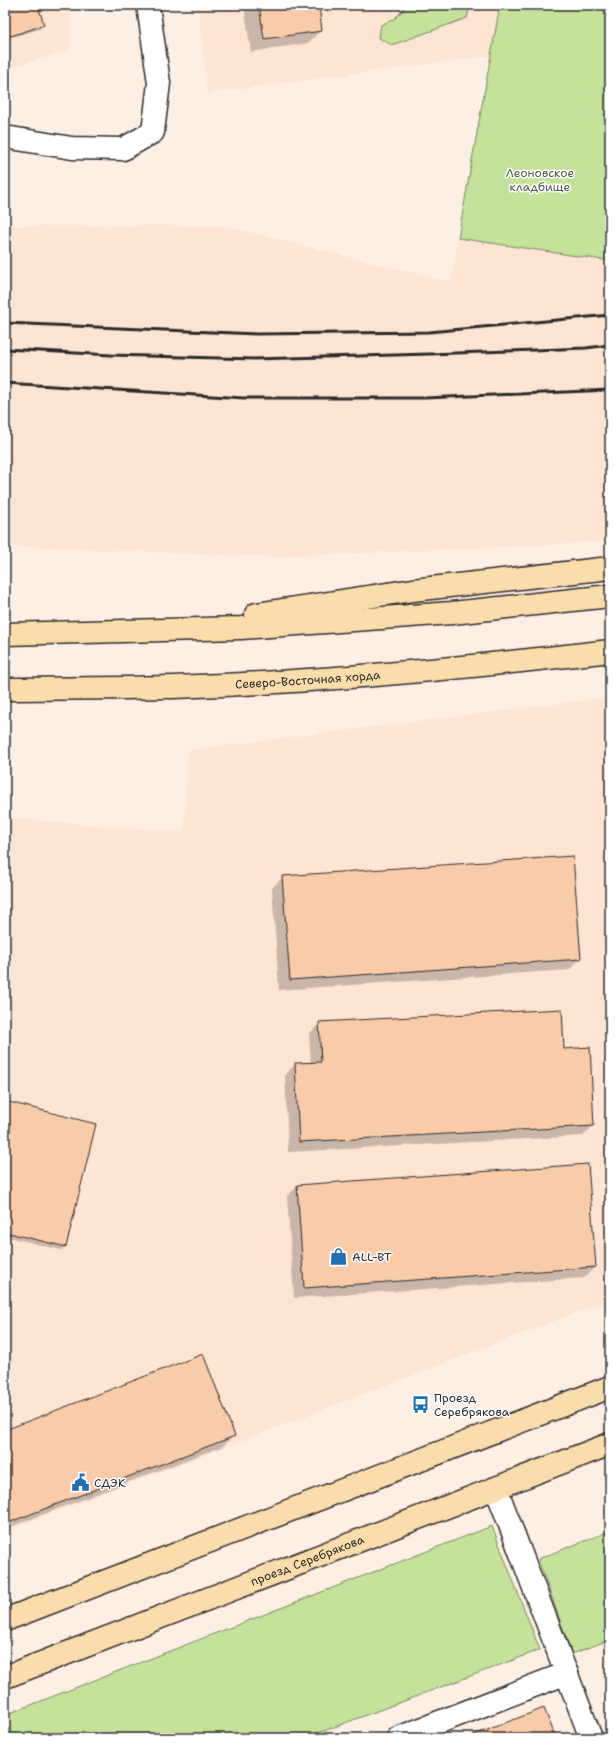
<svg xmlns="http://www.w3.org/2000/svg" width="615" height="1743" font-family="'Shantell Sans',sans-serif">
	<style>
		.built { fill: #fde4d3 }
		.green { fill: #c4e299; stroke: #788662 }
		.shadow { fill: #0003 }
		.building { fill: #facba9; stroke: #2b2b2b }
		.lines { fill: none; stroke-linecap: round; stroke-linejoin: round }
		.minor-casing { stroke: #2b2b2b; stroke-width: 25 }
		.major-casing { stroke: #2b2b2b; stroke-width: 25 }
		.minor { stroke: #fff; stroke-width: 22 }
		.major { stroke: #fbddab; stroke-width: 22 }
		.rail { stroke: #2b2b2b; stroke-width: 3 }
		.labels { text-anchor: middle; stroke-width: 3; stroke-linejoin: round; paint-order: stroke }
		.park-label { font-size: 12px; fill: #515946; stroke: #fff }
		.street-label { font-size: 12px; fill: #2b2b2b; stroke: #fff }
		.poi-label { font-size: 12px; fill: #2b2b2b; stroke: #fff; text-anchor: start }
	</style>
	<rect width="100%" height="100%" fill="#feefe5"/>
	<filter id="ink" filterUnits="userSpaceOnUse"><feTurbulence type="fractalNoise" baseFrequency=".025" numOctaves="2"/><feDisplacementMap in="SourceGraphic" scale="8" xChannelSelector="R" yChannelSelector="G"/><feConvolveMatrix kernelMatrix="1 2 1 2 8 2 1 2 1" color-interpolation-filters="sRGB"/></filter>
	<g filter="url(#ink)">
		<!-- built -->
		<g class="built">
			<path d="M5 5H71V50L5 69Z"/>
			<path d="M198 5H500L491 56 207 93Z"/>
			<path d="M221 225 451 282 458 238 610 261V542L274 557 5 546V226Z"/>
			<path d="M610 697V1300L5 1531V818L184 832 188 750Z"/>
		</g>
		<!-- green -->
		<g class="green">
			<path d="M402 5H470L467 18 392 45 379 38 381 25 394 19 404 9Z"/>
			<path d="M500 5H610V261L458 238Z"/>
			<path d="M492 1526 540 1650 305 1738H5V1715Z"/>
			<path d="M610 1531V1643L606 1641 572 1654 538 1559Z"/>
		</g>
		<!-- shadow -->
		<g class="shadow">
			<path d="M5 5H37L43 25 40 29 5 39Z"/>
			<path d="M244 5H318L321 30 308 43 251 52Z"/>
			<path d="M283 877 580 959 569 970 279 990 272 888Z"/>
			<path d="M320 1023 593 1126 583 1136 288 1152 285 1075 295 1064H311L309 1034Z"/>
			<path d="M5 1102 95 1124 65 1247 61 1250 5 1236Z"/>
			<path d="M588 1165 595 1267 584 1278 294 1298 287 1196 298 1186Z"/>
			<path d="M5 1431 234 1435 223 1446 5 1529Z"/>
		</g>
		<!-- building -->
		<g class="building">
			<path d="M5 5H38L44 25 5 38Z"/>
			<path d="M259 5H319L322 31 264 39Z"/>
			<path d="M573 856 581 959 290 980 282 876Z"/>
			<path d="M562 1009 564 1049 590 1047 594 1126 299 1142 295 1063 321 1062 319 1022Z"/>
			<path d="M5 1101 96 1124 66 1247 5 1232Z"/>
			<path d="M588 1164 596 1267 304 1288 297 1185Z"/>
			<path d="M203 1354 235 1436 5 1524V1430Z"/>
			<path d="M544 1708 556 1738H466Z"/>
		</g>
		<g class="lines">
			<defs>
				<g id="minor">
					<path d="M5 137 72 148 123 149 153 132 159 83 148 5"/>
					<path d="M496 1488 591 1738"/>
					<path d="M398 1738 567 1673"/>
				</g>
				<g id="major">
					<path d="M256 614 413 590 610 568"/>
					<path d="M5 634 241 628 452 613 610 596"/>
					<path id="s1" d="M5 689C69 688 133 689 197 686 335 681 473 667 610 651"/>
					<path d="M5 1620 610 1387"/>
					<path id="s2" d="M5 1677 610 1444"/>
				</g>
			</defs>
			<!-- minor casing -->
			<use href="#minor" class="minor-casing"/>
			<!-- major casing -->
			<use href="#major" class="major-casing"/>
			<!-- minor -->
			<use href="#minor" class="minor"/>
			<!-- major -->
			<use href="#major" class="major"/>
			<!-- rail -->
			<g class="rail">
				<path d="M5 323 257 334 429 332 610 315"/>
				<path d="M5 349 111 355 254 359 430 354 586 348 610 345"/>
				<path d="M5 383 244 398H425L610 390"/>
			</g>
		</g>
	</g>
	<!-- icons -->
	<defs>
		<symbol id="shop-bare" viewBox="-9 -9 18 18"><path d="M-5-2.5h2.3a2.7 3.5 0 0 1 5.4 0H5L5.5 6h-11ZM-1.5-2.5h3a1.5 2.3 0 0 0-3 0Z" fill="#1f6fb2" stroke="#fff" stroke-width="2.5" paint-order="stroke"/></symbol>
		<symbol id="bus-bare" viewBox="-9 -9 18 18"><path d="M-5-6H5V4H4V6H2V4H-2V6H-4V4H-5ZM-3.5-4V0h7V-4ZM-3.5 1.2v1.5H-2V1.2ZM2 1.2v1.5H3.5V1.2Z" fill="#1f6fb2" stroke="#fff" stroke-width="2.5" paint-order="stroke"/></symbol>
		<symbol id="civic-bare" viewBox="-9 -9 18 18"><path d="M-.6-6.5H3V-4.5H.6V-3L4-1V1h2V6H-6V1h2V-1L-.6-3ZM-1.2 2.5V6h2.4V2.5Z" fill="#1f6fb2" stroke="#fff" stroke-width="2.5" paint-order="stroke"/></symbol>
	</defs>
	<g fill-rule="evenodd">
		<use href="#shop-bare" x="326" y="1244" width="25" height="25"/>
		<use href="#bus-bare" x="408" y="1392" width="25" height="25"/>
		<use href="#civic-bare" x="68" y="1470" width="25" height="25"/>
	</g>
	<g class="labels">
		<!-- park labels -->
		<g class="park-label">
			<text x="540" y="177">Леоновское<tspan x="540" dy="14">кладбище</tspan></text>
		</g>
		<!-- street labels -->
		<g class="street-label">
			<text dy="4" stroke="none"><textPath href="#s1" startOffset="303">Северо-Восточная хорда</textPath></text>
			<text dy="4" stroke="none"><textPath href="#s2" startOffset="324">проезд Серебрякова</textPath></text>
		</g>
		<!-- poi labels -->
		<g class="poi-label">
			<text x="352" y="1261">ALL-BT</text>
			<text x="434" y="1402">Проезд<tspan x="434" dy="14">Серебрякова</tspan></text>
			<text x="94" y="1487">СДЭК</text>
		</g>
	</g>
	<!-- margin -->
	<rect width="615" height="1743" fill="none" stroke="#fff" stroke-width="20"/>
	<rect x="10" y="10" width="595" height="1723" fill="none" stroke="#2b2b2b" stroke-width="1.5" filter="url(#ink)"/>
</svg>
